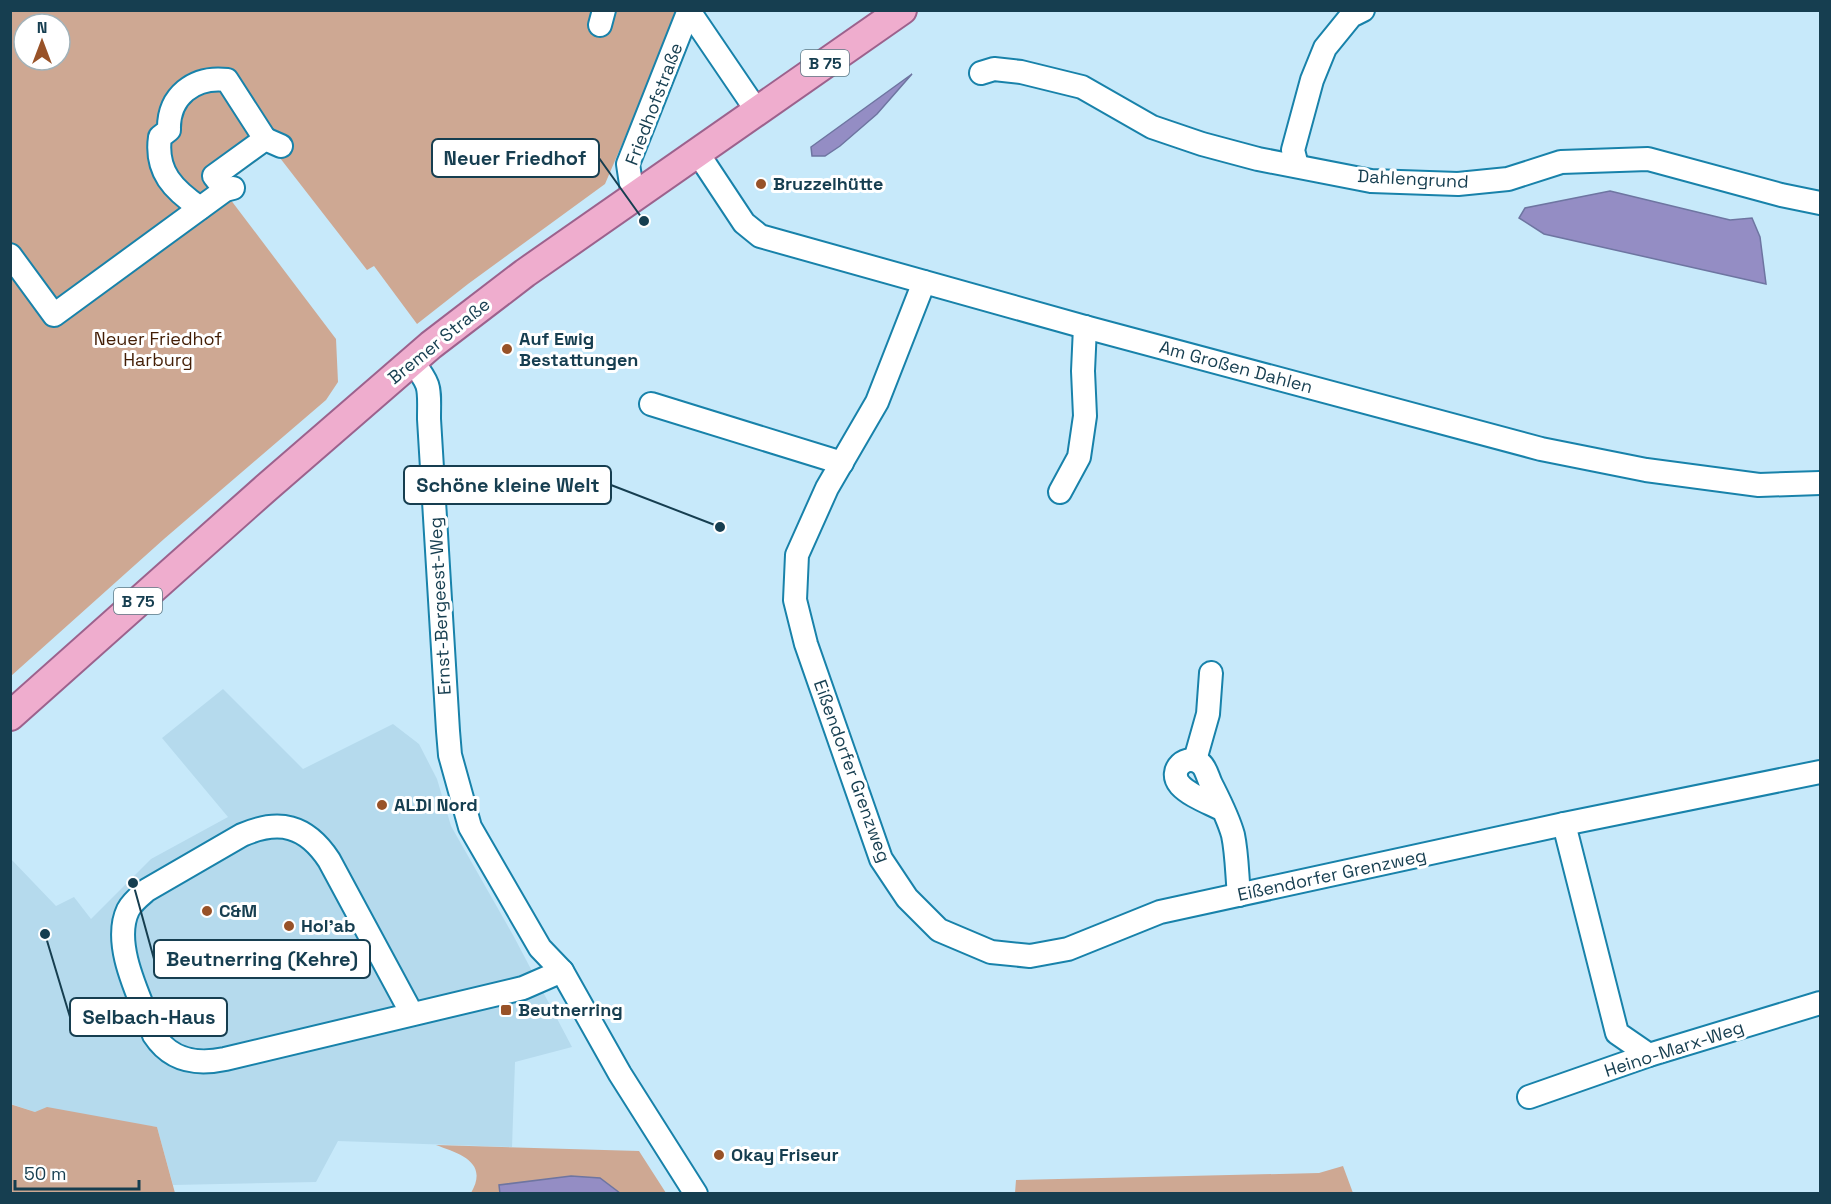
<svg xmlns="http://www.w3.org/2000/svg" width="1831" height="1204" font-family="'Space Grotesk',sans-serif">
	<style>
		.built { fill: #b5daed }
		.green { fill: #cea893; fill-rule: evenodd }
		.water { fill: #948dc4; stroke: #6e75a1; stroke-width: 1.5 }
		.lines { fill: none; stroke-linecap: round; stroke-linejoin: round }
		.minor-casing { stroke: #1882aa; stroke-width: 26 }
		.major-casing { stroke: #9c628d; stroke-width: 32 }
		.minor { stroke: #fff; stroke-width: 22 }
		.major { stroke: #efadce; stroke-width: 28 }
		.poi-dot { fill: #985228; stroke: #fff; stroke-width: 2 }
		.labels { text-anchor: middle; stroke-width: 6; stroke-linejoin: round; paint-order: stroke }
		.shield { fill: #fff; stroke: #5c7884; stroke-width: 1.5 }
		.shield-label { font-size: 16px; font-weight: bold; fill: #163e50 }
		.street-label { font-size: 18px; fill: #163e50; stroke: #fff }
		.poi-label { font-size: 18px; font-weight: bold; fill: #163e50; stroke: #fff; text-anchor: start }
		.park-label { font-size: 18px; fill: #431e06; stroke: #fff }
		.leader { fill: none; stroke: #163e50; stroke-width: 2 }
		.callout-dot { fill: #163e50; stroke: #fff; stroke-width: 2 }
		.callout { fill: #fff; stroke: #163e50; stroke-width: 2 }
		.callout-label { font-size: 20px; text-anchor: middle; font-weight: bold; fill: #163e50 }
	</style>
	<rect width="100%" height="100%" fill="#c7e9fa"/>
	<!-- built -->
	<path class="built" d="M223 689 303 769 393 724 419 744 437 779 451 826 513 935 572 1047 515 1062 512 1147 338 1141 316 1182 173 1185 157 1127 35 1112 11 1104 10 858 56 906 74 897 91 919 151 859 228 817 162 738Z"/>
	<!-- green -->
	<g class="green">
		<path d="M11 11H679L605 184 468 284 417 324 374 266 367 270 273 149 221 187 336 339 338 382 326 400 164 539 11 676ZM24 24H60V60H24Z"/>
		<path d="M10 1104 35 1112 47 1107 157 1127 175 1193H11Z"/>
		<path d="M436 1145 639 1151 666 1193H471C489 1162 460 1154 436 1145Z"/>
		<path d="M1343 1166 1353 1193H1015L1016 1180 1319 1173Z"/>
	</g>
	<!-- water -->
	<g class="water">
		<path d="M912 74 877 114 840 146 825 156H812L811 147Z"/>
		<path d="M1610 191 1730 220 1752 218 1760 237 1766 284 1544 234 1519 218 1525 208Z"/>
		<path d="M571 1176 600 1178 620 1193H624L500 1194 499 1185Z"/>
	</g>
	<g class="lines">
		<defs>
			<g id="minor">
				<path d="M689 11 757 111"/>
				<path d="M600 25 604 10"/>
				<path d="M981 73 994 69 1021 72 1082 87 1152 127 1202 144 1258 159 1371 181 1458 184 1508 179 1561 162 1648 159 1781 195 1820 203"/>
				<path d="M697 152 744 223 760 236 1085 327 1541 449 1646 470 1759 485 1820 483"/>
				<path d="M1297 166 1293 150 1312 80 1325 48 1351 16 1363 10"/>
				<path d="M225 190 214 176 265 139 281 146"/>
				<path d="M633 197 628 164 689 10"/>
				<path d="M200 208C174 190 155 172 160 137L169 130C168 96 194 76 227 80L265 139"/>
				<path d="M10 255 54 315 225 190 233 188"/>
				<path d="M924 282 877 402 827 488 797 555 795 600 806 644 881 859 907 898 939 930 991 952 1030 956 1068 949 1160 912 1564 824 1820 772"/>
				<path d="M412 361C432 387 429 387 429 419L448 731 450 755 470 827 540 948 562 971 620 1074 696 1194"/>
				<path d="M651 404 842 463"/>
				<path d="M1060 492 1079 457 1085 416 1083 371 1085 327"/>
				<path d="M1195 760 1208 714 1211 673"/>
				<path d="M1223 810C1210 803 1190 796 1180 785 1167 770 1187 752 1201 764 1206 768 1208 778 1211 784 1219 800 1228 817 1233 835 1237 854 1237 875 1239 895"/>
				<path d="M1564 824 1617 1033 1649 1055"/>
				<path d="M412 1014 329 860C306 825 279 819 242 835L147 890C140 896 132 902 128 910 111 946 142 1001 154 1035 171 1061 197 1065 225 1059L523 988 562 971"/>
				<path d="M1529 1097 1649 1055 1820 1003"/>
			</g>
			<path id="major" d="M10 716 266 488 431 345 525 273 902 10"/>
		</defs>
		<!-- minor casing -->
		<use href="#minor" class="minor-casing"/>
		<!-- major casing -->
		<use href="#major" class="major-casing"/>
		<!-- minor -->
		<use href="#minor" class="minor"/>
		<!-- major -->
		<use href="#major" class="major"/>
	</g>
	<!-- markers -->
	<g class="poi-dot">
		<circle cx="761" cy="184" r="6"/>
		<circle cx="507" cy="349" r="6"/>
		<circle cx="382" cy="805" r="6"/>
		<circle cx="207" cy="911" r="6"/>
		<circle cx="289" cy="926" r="6"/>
		<rect x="500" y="1004" width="12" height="12" rx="3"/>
		<circle cx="719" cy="1155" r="6"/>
	</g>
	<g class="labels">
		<!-- shield labels -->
		<g class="shield">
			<rect x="801" y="50" width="48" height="26" rx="4.5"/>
			<rect x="114" y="588" width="48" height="26" rx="4.5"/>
		</g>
		<g class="shield-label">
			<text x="825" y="69">B 75</text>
			<text x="138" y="607">B 75</text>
		</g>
		<!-- street labels -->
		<g class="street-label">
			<text transform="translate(654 104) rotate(-69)" y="6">Friedhofstraße</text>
			<text transform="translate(1413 179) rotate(3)" y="6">Dahlengrund</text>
			<text transform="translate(439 341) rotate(-39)" y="6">Bremer Straße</text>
			<text transform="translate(1236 367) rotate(15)" y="6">Am Großen Dahlen</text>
			<text transform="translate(440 606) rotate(-93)" y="6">Ernst-Bergeest-Weg</text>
			<text transform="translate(852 771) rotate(70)" y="6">Eißendorfer Grenzweg</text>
			<text transform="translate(1332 875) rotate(-12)" y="6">Eißendorfer Grenzweg</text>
			<text transform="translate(1674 1049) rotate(-18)" y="6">Heino-Marx-Weg</text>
		</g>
		<!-- poi labels -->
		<g class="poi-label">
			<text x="773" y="190">Bruzzelhütte</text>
			<text x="519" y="345">Auf Ewig<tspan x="519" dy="21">Bestattungen</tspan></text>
			<text x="394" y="811">ALDI Nord</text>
			<text x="219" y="917">C&amp;M</text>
			<text x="301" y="932">Hol'ab</text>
			<text x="518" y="1016">Beutnerring</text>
			<text x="731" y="1161">Okay Friseur</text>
		</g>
		<!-- park labels -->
		<g class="park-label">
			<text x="158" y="345">Neuer Friedhof<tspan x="158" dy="21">Harburg</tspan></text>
		</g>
	</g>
	<!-- callouts -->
	<path class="leader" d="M644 221L599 158M720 527L611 485M133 883L154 959M45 934L70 1017"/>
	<g class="callout-dot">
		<circle cx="644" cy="221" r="6"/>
		<circle cx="720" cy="527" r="6"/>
		<circle cx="133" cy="883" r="6"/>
		<circle cx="45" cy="934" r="6"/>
	</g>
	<g class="callout">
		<rect x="432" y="139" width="167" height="38" rx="6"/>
		<rect x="404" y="466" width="207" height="38" rx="6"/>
		<rect x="154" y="940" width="216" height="38" rx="6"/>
		<rect x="70" y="998" width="157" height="38" rx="6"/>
	</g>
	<g class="callout-label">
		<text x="515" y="165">Neuer Friedhof</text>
		<text x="508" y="492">Schöne kleine Welt</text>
		<text x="262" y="966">Beutnerring (Kehre)</text>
		<text x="149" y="1024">Selbach-Haus</text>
	</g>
	<!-- border -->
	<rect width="1831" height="1204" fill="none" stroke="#163e50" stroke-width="24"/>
	<!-- north arrow -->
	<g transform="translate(42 42)"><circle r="28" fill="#ffffff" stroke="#a2b2b9" stroke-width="1.5"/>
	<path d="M0-4.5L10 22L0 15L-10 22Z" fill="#985228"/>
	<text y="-9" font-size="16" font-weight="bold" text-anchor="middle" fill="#163e50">N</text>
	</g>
	<!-- scale -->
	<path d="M15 1180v9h124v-9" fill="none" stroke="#163e50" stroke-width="3"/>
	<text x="24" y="1180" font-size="18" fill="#163e50" stroke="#ffffff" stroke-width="4.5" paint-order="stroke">50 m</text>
</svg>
